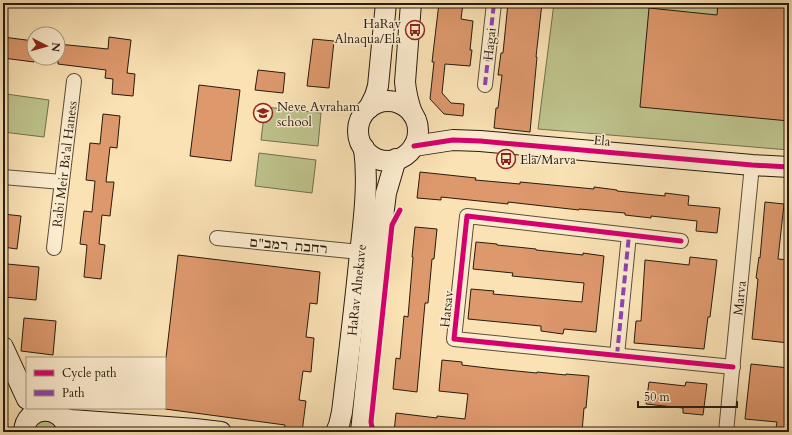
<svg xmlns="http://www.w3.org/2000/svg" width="792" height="435" font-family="Cardo,'Frank Ruhl Libre',serif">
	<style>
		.green { fill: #bec38d; stroke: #726f4d }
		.building { fill: #dd986c; stroke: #271b0d }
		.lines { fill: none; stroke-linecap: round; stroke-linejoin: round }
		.street-casing { stroke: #5c4d37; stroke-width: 16 }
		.secondary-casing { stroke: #271b0d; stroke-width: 22 }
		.street { stroke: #fceccf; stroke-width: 14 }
		.secondary { stroke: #fceccf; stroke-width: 20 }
		.quiet { stroke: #8e44ad; stroke-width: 4; stroke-dasharray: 8 4; stroke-linecap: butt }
		.cycleway-casing { stroke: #fceccf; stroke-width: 8 }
		.cycleway { stroke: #d6006c; stroke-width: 5 }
		.labels { text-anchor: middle; stroke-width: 3; stroke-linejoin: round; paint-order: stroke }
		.poi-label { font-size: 13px; fill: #271b0d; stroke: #fceccf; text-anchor: start }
		.street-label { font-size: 13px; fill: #271b0d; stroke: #fceccf }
	</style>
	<rect width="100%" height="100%" fill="#fae2b5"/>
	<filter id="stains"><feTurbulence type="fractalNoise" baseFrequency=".005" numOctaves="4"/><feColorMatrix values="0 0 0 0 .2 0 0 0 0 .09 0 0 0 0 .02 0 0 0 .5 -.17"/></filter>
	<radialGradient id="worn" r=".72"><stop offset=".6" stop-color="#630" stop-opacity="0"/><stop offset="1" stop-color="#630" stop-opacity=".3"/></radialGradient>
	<!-- green -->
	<g class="green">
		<path d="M554 3H789V150L538 129Z"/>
		<path d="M6 94 49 100 44 137 3 132V115Z"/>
		<path d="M265 107 321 113 318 146 261 140Z"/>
		<path d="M259 153 316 160 312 193 255 186Z"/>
		<path d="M44 421C52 421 56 425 58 432H34C35 426 38 423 44 421Z"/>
	</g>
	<!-- building -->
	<g class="building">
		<path d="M439 3H463L461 19 473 21 470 50H472L470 66 445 64 442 93 451 103 464 104 463 116 444 114 430 99 434 62H432Z"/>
		<path d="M508 3H542L536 57H537L530 132 494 128 496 108H498L502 75H498L501 53H503Z"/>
		<path d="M718 3H768L789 5V121L640 107 649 8 717 15Z"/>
		<path d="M3 37 34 41V62L3 58Z"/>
		<path d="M109 37 131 40 127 73 135 74 133 96 112 94 113 79 105 78 106 70 58 64V44L108 49Z"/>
		<path d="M313 39 334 41 329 88 307 86Z"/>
		<path d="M258 70 285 73 283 93 255 90Z"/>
		<path d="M199 85 240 90 231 161 190 156Z"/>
		<path d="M103 114 120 116 117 148 110 147 106 182H114L110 216 102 215 99 244 105 245 101 279 84 277 87 245 80 244 84 211 92 212 95 181 86 180 90 143 100 144Z"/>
		<path d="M420 172 476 178 475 180 520 184V182L594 189V187L617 190V191L665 196V193L689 196 688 205 720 208 717 233 696 231 697 221 651 216V218L625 215V213L579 209V210L508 202V204L441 197V200L417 198Z"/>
		<path d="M765 202 784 204 778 259 789 260V343L752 339 758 279 756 278 759 257 760 258Z"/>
		<path d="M3 214 21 216 17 249 3 247Z"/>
		<path d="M415 227 437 229 434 259H432L428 303H425L417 392 393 389 396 358 400 359 404 316 408 317 413 257H412Z"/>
		<path d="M476 242 497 244V245L536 249V250L583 255V253L604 256 596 332 564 329 563 334 541 331V326L468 319 471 289 494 291 493 294 582 302 584 283 512 276 513 273 473 269Z"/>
		<path d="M178 255 320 272 317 304 310 303 306 337 314 338 311 372 303 371 299 400 306 401 302 432H284L285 425 165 409V366Z"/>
		<path d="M690 257 717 260 710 317H708L704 349 634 343 636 321H641L645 260 689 265Z"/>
		<path d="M7 264 39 267 36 300 4 297Z"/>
		<path d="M24 318 56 321 53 355 21 351Z"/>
		<path d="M442 360 462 362V365L496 369 537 373V372L566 375V374L589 376 586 408H584L582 432H394L396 413 437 418V416L465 419 468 394 439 391Z"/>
		<path d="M751 364 789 368V430L776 428 777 422 745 419Z"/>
		<path d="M649 382 685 386 686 382 707 384 703 415 683 413V408L646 404Z"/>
	</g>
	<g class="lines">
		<defs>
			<g id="street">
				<path d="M485 85 494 3"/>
				<path d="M3 177 62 182"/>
				<path d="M217 238 360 252"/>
				<path d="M681 241 467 216 454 339 733 367"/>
				<path d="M54 248 74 81"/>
				<path d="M617 355 629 235"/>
				<path d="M726 432 752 165"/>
			</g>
			<g id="secondary">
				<path d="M411 3 405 82C406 93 408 102 412 113"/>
				<circle cx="388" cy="131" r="30"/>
				<path d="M369 108 375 96 378 86 386 3"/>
				<path d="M414 146 453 140 480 141 752 165 789 167"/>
				<path d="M3 347 27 399"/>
				<path d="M62 418 71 420 195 429 221 432"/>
				<path d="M24 432C25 405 62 403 68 430"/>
				<path d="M336 432 339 425 342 412C348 362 354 313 359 263 363 225 369 186 364 148"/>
				<path d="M361 432 384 209 386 193 396 159"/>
			</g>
		</defs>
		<!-- street casing -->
		<use href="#street" class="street-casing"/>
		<!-- secondary casing -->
		<use href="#secondary" class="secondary-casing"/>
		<!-- street -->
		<use href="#street" class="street"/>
		<!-- secondary -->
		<use href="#secondary" class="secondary"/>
		<!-- quiet -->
		<g class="quiet">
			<path d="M485 85 494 3"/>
			<path d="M617 355 629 235"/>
		</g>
		<defs>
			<g id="cycleway">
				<path d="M414 146 453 140 480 141 752 165 789 167"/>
				<path d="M681 241 467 216 454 339 733 367"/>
				<path d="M373 432 371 422 392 225 400 210"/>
			</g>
		</defs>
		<!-- cycleway casing -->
		<use href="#cycleway" class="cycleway-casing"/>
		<!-- cycleway -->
		<use href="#cycleway" class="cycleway"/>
	</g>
	<!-- icons -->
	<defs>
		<symbol id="bus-ring" viewBox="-11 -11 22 22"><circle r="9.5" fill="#fceccf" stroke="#8f2418" stroke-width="1.5"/><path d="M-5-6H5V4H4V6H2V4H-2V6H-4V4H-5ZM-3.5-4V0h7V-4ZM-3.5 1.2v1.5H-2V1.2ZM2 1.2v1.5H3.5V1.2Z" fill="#8f2418"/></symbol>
		<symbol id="school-ring" viewBox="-11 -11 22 22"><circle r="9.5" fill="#fceccf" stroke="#8f2418" stroke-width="1.5"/><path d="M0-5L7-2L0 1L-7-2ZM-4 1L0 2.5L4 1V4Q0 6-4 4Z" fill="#8f2418"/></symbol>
	</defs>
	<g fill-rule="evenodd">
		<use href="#bus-ring" x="404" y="19" width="22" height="22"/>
		<use href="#school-ring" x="252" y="102" width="22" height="22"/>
		<use href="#bus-ring" x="495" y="148" width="22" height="22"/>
	</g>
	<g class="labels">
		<!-- poi labels -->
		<g class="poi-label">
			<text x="401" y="28" text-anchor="end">HaRav<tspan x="401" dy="15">Alnaqua/Ela</tspan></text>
			<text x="277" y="111">Neve Avraham<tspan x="277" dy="15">school</tspan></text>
			<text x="520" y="164">Ela/Marva</text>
		</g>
		<!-- street labels -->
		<g class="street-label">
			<text transform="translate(489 44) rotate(-84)" y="5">Hagai</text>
			<text transform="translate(602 140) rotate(5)" y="5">Ela</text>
			<text transform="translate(64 164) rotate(-83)" y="5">Rabi Meir Ba'al Haness</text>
			<text transform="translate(289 245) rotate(5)" y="5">רחבת רמב"ם</text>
			<text transform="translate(356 290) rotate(-84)" y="5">HaRav Alnekave</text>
			<text transform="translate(739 298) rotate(-84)" y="5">Marva</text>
			<text transform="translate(446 309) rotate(-84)" y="5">Hatsav</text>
		</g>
	</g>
	<!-- margin -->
	<rect width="792" height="435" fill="none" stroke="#fae2b5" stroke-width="16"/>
	<rect x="4" y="4" width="784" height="427" fill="none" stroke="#271b0d" stroke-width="2"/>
	<rect x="8" y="8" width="776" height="419" fill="none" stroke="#271b0d"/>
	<!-- legend -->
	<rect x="26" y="357" width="140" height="52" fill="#fceccf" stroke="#a79881"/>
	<rect x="34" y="370" width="20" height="6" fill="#d6006c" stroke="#a79881"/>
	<text x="62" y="377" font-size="12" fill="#271b0d">Cycle path</text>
	<rect x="34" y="390" width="20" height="6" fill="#8e44ad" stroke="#a79881"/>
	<text x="62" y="397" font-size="12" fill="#271b0d">Path</text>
	<!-- north arrow -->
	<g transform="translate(46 46) rotate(96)"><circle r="19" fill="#fceccf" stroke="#a79881"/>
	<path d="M0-3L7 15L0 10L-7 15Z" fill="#8f2418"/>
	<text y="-6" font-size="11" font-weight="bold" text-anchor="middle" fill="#271b0d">N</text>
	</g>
	<!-- scale -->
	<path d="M638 401v6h99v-6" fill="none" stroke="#271b0d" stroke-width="2"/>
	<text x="644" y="401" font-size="12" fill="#271b0d" stroke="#fceccf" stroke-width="3" paint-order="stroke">50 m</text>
	<rect width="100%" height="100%" filter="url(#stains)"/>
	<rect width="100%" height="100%" fill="url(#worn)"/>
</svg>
